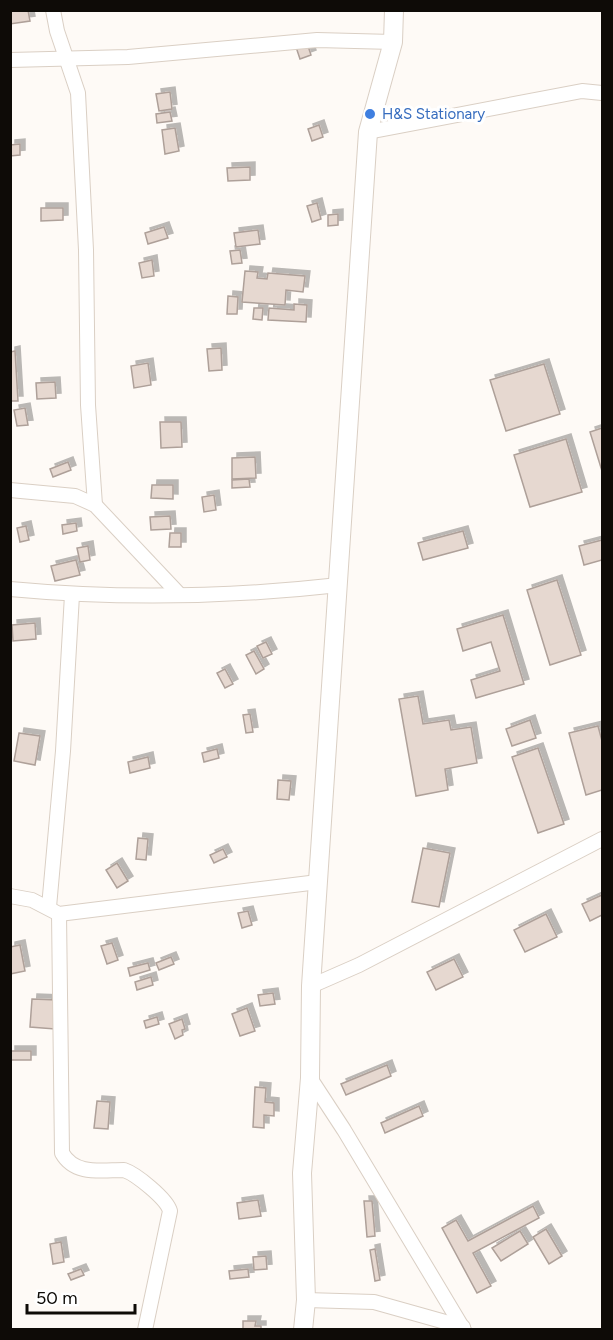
<svg xmlns="http://www.w3.org/2000/svg" width="613" height="1340" font-family="Figtree,sans-serif">
	<style>
		.building { fill: #e6d8d0; stroke: #aea099; stroke-width: 1.5; filter: url(#shadow) }
		.lines { fill: none; stroke-linecap: round; stroke-linejoin: round }
		.minor-casing { stroke: #dacfc4; stroke-width: 16 }
		.major-casing { stroke: #dacfc4; stroke-width: 20 }
		.minor { stroke: #fff; stroke-width: 14 }
		.major { stroke: #fff; stroke-width: 18 }
		.shop-dot { fill: #3f7fe0; stroke: #fff; stroke-width: 2 }
		.labels { text-anchor: middle; stroke-width: 6; stroke-linejoin: round; paint-order: stroke }
		.shop-label { font-size: 15px; fill: #366cbe; stroke: #fff; text-anchor: start }
	</style>
	<defs>
		<filter id="shadow"><feDropShadow dx="5" dy="-5" stdDeviation="0" flood-color="#0004"/></filter>
	</defs>
	<rect width="100%" height="100%" fill="#fefaf6"/>
	<!-- building -->
	<g class="building">
		<path d="M10 10H28L30 21 10 24Z"/>
		<path d="M307 43 311 55 300 59 296 47Z"/>
		<path d="M170 92 172 109 159 111 156 94Z"/>
		<path d="M170 112 172 121 157 123 156 114Z"/>
		<path d="M319 125 323 137 312 141 308 129Z"/>
		<path d="M175 128 179 151 165 154 162 130Z"/>
		<path d="M20 144V155L10 156V145Z"/>
		<path d="M250 167V180L228 181 227 168Z"/>
		<path d="M317 203 321 219 312 222 307 206Z"/>
		<path d="M41 208H63V220L41 221Z"/>
		<path d="M338 214V225L328 226V215Z"/>
		<path d="M164 227 168 238 148 244 145 233Z"/>
		<path d="M258 230 260 244 236 247 234 233Z"/>
		<path d="M240 250 242 263 232 264 230 251Z"/>
		<path d="M152 260 154 276 142 278 139 263Z"/>
		<path d="M245 271 258 272 257 278 267 279 268 273 305 276 303 292 286 290 285 305 242 302Z"/>
		<path d="M228 296 238 297 237 314H227Z"/>
		<path d="M294 304 307 305 306 322 268 320 269 308 294 310Z"/>
		<path d="M254 308H263L262 320 253 319Z"/>
		<path d="M221 348 222 370 209 371 207 349Z"/>
		<path d="M15 351 18 401H10V352Z"/>
		<path d="M148 363 151 385 134 388 131 366Z"/>
		<path d="M544 364 560 414 506 431 490 380Z"/>
		<path d="M55 382 56 398 37 399 36 383Z"/>
		<path d="M25 408 28 425 17 426 14 410Z"/>
		<path d="M160 422H181L182 447 161 448Z"/>
		<path d="M602 428V471L590 432Z"/>
		<path d="M566 439 582 492 530 507 514 455Z"/>
		<path d="M255 457 256 478 232 479V458Z"/>
		<path d="M68 462 71 470 53 477 50 469Z"/>
		<path d="M249 479 250 487 232 488V480Z"/>
		<path d="M152 485H173V499L151 498Z"/>
		<path d="M214 495 216 510 204 512 202 497Z"/>
		<path d="M170 516 171 529 151 530 150 517Z"/>
		<path d="M76 523 77 531 63 534 62 525Z"/>
		<path d="M26 526 29 540 20 542 17 528Z"/>
		<path d="M463 531 468 548 423 560 418 543Z"/>
		<path d="M170 533H181V547H169Z"/>
		<path d="M602 540V560L584 565 579 546Z"/>
		<path d="M88 546 90 560 80 562 77 548Z"/>
		<path d="M76 560 80 575 55 581 51 566Z"/>
		<path d="M557 580 581 655 550 665 527 590Z"/>
		<path d="M503 615 524 684 476 698 471 680 500 671 491 642 463 651 457 629Z"/>
		<path d="M35 623 36 639 13 641 12 625Z"/>
		<path d="M266 642 272 654 263 658 257 646Z"/>
		<path d="M254 651 264 669 256 674 246 655Z"/>
		<path d="M225 669 233 684 225 688 217 673Z"/>
		<path d="M418 696 423 724 449 720 451 730 471 727 477 763 445 769 448 790 416 796 399 699Z"/>
		<path d="M250 714 253 732 246 733 243 715Z"/>
		<path d="M530 720 536 738 512 746 506 729Z"/>
		<path d="M598 726 602 741V790L586 795 569 733Z"/>
		<path d="M19 733 40 736 35 765 14 761Z"/>
		<path d="M538 748 564 824 538 833 512 757Z"/>
		<path d="M217 749 219 758 204 762 202 753Z"/>
		<path d="M148 757 150 768 130 773 128 762Z"/>
		<path d="M278 780 291 781 289 800 277 799Z"/>
		<path d="M138 838 148 839 146 860 136 859Z"/>
		<path d="M423 848 450 853 439 907 412 902Z"/>
		<path d="M223 849 227 857 214 863 210 855Z"/>
		<path d="M117 863 128 881 117 888 106 870Z"/>
		<path d="M602 895V915L590 921 582 904Z"/>
		<path d="M248 911 252 925 242 928 238 913Z"/>
		<path d="M546 914 557 937 525 952 514 930Z"/>
		<path d="M112 943 118 960 107 964 101 946Z"/>
		<path d="M20 945 25 971 10 974V947Z"/>
		<path d="M171 957 174 964 159 970 156 963Z"/>
		<path d="M454 959 463 977 436 990 427 972Z"/>
		<path d="M148 963 150 970 130 976 128 968Z"/>
		<path d="M151 977 153 985 137 990 135 982Z"/>
		<path d="M273 993 275 1004 260 1006 258 995Z"/>
		<path d="M32 999 57 1000 55 1029 30 1027Z"/>
		<path d="M247 1008 255 1031 240 1036 232 1014Z"/>
		<path d="M157 1017 159 1024 146 1028 144 1021Z"/>
		<path d="M182 1019 185 1029 182 1030 183 1035 175 1039 169 1024Z"/>
		<rect x="10" y="1051" width="21" height="9"/>
		<path d="M387 1065 391 1076 346 1095 341 1084Z"/>
		<path d="M255 1087 266 1088 265 1102 274 1103V1116L264 1115V1128L253 1127Z"/>
		<path d="M97 1101 110 1102 108 1129 94 1128Z"/>
		<path d="M419 1106 423 1116 385 1133 381 1123Z"/>
		<path d="M258 1200 261 1216 239 1219 237 1203Z"/>
		<path d="M364 1201H372L375 1236 367 1237Z"/>
		<path d="M533 1206 539 1218 473 1253 491 1286 477 1293 442 1228 456 1220 468 1241Z"/>
		<path d="M546 1229 562 1256 549 1264 533 1237Z"/>
		<path d="M520 1231 528 1244 501 1261 492 1248Z"/>
		<path d="M61 1242 64 1262 53 1264 50 1244Z"/>
		<path d="M375 1249 380 1280 375 1281 370 1250Z"/>
		<path d="M266 1256 267 1269 254 1270 253 1257Z"/>
		<path d="M81 1269 84 1275 71 1280 68 1274Z"/>
		<path d="M248 1269 249 1277 230 1279 229 1271Z"/>
		<path d="M243 1321H256L255 1326H261V1330H243Z"/>
	</g>
	<g class="lines">
		<defs>
			<g id="minor">
				<path d="M53 10 57 31 78 93 86 250 88 405 95 505"/>
				<path d="M10 60 128 57 317 40 393 42"/>
				<path d="M368 132 582 91 602 93"/>
				<path d="M10 490 75 496 95 505 178 593"/>
				<path d="M10 589C117 599 232 597 339 585"/>
				<path d="M10 896 32 900 59 914 318 882"/>
				<path d="M49 907 63 751 72 595"/>
				<path d="M59 914 62 1153C75 1176 102 1170 124 1170 136 1174 167 1199 170 1211L145 1330"/>
				<path d="M311 986 359 965 602 839"/>
				<path d="M310 1078 344 1130 464 1330"/>
				<path d="M306 1300 374 1302 463 1327"/>
			</g>
			<path id="major" d="M303 1330 306 1300 302 1173 310 1078 311 986 368 132 393 42 394 10"/>
		</defs>
		<!-- minor casing -->
		<use href="#minor" class="minor-casing"/>
		<!-- major casing -->
		<use href="#major" class="major-casing"/>
		<!-- minor -->
		<use href="#minor" class="minor"/>
		<!-- major -->
		<use href="#major" class="major"/>
	</g>
	<!-- markers -->
	<circle class="shop-dot" cx="370" cy="114" r="6"/>
	<g class="labels">
		<!-- shop labels -->
		<g class="shop-label">
			<text x="382" y="119">H&amp;S Stationary</text>
		</g>
	</g>
	<!-- border -->
	<rect width="613" height="1340" fill="none" stroke="#0e0b07" stroke-width="24"/>
	<!-- scale -->
	<path d="M27 1304v9h108v-9" fill="none" stroke="#0e0b07" stroke-width="3"/>
	<text x="36" y="1304" font-size="18" fill="#0e0b07" stroke="#ffffff" stroke-width="4.5" paint-order="stroke">50 m</text>
</svg>
